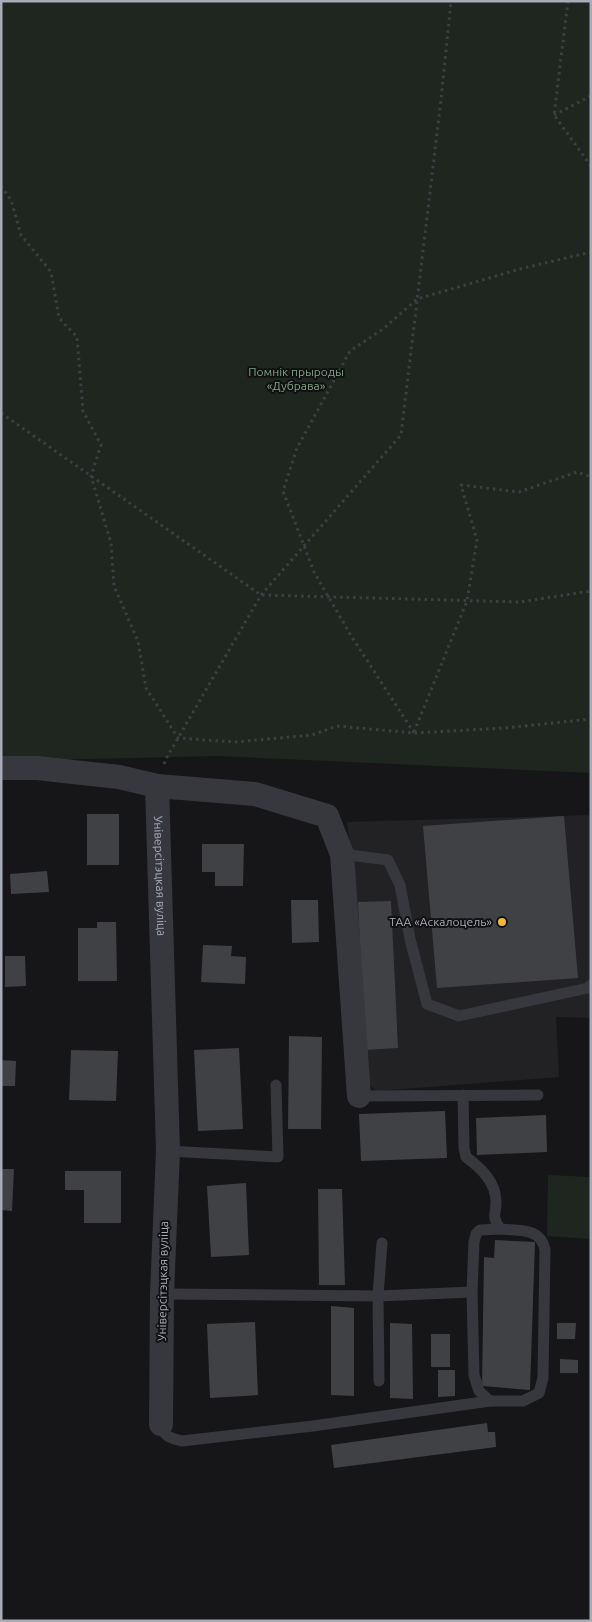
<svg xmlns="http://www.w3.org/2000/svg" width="592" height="1622" font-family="Ubuntu,sans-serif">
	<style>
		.built { fill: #222225 }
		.green { fill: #1e261f }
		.building { fill: #404145 }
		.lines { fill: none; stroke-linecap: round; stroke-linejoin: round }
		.path { stroke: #3d3f44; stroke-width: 3; stroke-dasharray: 2.5 4; stroke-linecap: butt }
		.lane { stroke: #37383d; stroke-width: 11 }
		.street { stroke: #37383d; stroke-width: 24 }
		.poi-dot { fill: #f1b934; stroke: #111113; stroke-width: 2 }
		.labels { text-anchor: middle; stroke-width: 4; stroke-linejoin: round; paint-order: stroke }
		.park-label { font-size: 12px; fill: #7fa382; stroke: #111113 }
		.street-label { font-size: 12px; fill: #a8acb8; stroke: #111113 }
		.poi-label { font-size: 12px; fill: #a8acb8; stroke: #111113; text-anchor: end }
	</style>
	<rect width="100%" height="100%" fill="#161618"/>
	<!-- built -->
	<path class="built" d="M591 815V1018L556 1017 559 1077 376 1091 366 1081 351 854 347 822Z"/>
	<!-- green -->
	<g class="green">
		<path d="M1 1H591V773L217 756 1 761Z"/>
		<path d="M548 1175 591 1177V1239L547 1236Z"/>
	</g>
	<!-- building -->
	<g class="building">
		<rect x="87" y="814" width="32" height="51"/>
		<path d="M564 816 578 978 437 988 423 826Z"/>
		<path d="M202 844H244L243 886H215V872H202Z"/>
		<path d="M47 871 49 892 11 894 10 874Z"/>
		<path d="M291 900H318L319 942 292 943Z"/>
		<path d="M391 901 398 1048 365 1050 358 902Z"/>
		<path d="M97 922H116L117 981H78V928H97Z"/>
		<path d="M203 945 232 946 231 956 246 957 245 984 201 982Z"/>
		<path d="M5 956H25L26 986 5 987Z"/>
		<path d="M289 1036 322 1037 321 1129H288Z"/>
		<path d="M239 1048 243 1129 198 1131 194 1050Z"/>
		<path d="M71 1050 118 1051 116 1101 69 1100Z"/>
		<path d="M1 1060 16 1061 15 1086H1Z"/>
		<path d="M445 1111 447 1158 361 1161 359 1114Z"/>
		<path d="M546 1115 547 1152 477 1155 476 1118Z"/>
		<path d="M1 1169H14L12 1211 1 1210Z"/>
		<path d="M65 1171H121V1223H84V1190H65Z"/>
		<path d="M246 1183 249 1255 211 1257 207 1186Z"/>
		<path d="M318 1189H342L345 1285H319Z"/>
		<path d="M495 1240 535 1242 530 1390 482 1386 484 1257 494 1258Z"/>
		<path d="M331 1306 354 1308V1396L331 1395Z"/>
		<path d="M255 1322 258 1395 210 1398 207 1324Z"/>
		<path d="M390 1323 412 1324 413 1399 390 1398Z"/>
		<path d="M557 1323H576L575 1339H557Z"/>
		<rect x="431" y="1334" width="19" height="33"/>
		<path d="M560 1359 578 1360V1373H560Z"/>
		<path d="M438 1370H455V1396L438 1397Z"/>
		<path d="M487 1423 488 1432H495L496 1447 334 1468 331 1445Z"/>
	</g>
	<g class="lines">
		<!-- path -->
		<g class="path">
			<path d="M568 1 554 115 591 166"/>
			<path d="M554 115 591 96"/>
			<path d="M1 186 11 200 21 235 51 272 59 318 77 337 83 411 101 445 91 476 111 543 114 586 138 641 146 688 178 738 235 742 312 735 337 726 414 733 505 728 591 719"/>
			<path d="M1 413 261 595 520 602 591 591"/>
			<path d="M414 732 467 601 477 540 461 485 519 492 577 472 591 477"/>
			<path d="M414 733 350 634 314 572 283 491 297 448 350 351 383 329 417 299 520 269 591 252"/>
			<path d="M164 764 167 757 261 595 401 435 441 100 451 1"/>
		</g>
		<!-- lane -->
		<g class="lane">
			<path d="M342 854 388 860 400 885 410 939 427 1004 459 1016 588 988 591 985"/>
			<path d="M463 1095 464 1148 466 1157C481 1168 496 1182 496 1202 496 1216 491 1214 500 1229"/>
			<path d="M359 1096 538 1095"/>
			<path d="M168 1151 278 1157 276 1085"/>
			<path d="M500 1229C519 1231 541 1227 545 1250L543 1378 539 1393 523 1401H490L479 1391 474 1375 472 1292 474 1242 476 1234 480 1230Z"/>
			<path d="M162 1294 378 1296 472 1292"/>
			<path d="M379 1381 378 1296 382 1243"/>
			<path d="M161 1424C163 1437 171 1438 182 1441L313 1426 490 1401"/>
		</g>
		<!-- street -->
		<g class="street">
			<path d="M1 768H37L119 777 157 786 255 794 327 816 342 854 359 1096"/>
			<path id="s1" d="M157 786 168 1151 162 1294 161 1424"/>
		</g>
	</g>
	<!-- markers -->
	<circle class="poi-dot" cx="502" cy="922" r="5"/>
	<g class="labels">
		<!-- park labels -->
		<g class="park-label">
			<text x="296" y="376">Помнік прыроды<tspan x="296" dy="14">«Дубрава»</tspan></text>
		</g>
		<!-- street labels -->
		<g class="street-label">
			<text dy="4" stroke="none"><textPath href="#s1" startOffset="90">Універсітэцкая вуліца</textPath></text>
			<text transform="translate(163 1281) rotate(-89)" y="4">Універсітэцкая вуліца</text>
		</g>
		<!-- poi labels -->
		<g class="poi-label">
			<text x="492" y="926">ТАА «Аскалоцель»</text>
		</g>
	</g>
	<!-- border -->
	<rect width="592" height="1622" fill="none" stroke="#a8acb8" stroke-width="5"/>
</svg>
